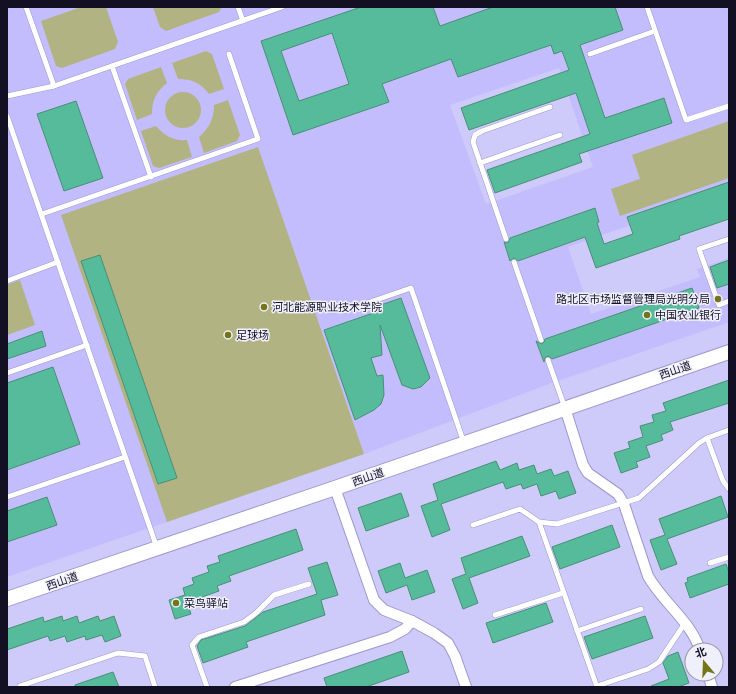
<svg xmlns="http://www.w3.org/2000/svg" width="736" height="694" font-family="'Golos Text','Noto Sans SC',sans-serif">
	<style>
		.built { fill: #c4bdfd; fill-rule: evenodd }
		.green { fill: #b2b382 }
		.building { fill: #55bb9a; stroke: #498f77; fill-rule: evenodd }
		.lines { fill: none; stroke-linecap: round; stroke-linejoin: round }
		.lane-casing { stroke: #9d97ce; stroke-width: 6 }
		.street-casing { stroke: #9d97ce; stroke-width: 12 }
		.secondary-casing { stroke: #9d97ce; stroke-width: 16 }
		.lane { stroke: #fff; stroke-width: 5 }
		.street { stroke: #fff; stroke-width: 10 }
		.secondary { stroke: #fff; stroke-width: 14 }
		.poi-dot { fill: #747419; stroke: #f0f0fc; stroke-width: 1.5 }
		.labels { text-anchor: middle; stroke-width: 3; stroke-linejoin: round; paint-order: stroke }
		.poi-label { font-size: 11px; fill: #131024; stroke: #f0f0fc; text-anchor: start }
		.street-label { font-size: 11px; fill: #131024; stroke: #f0f0fc }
	</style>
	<rect width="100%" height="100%" fill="#cecaf9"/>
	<!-- built -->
	<path class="built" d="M7 7H729V191L568 247 591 314 700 277 697 269 729 258V322L549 384 364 454 7 577ZM559 68 593 167 486 204 450 105Z"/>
	<!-- green -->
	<g class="green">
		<path d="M81 7H106L118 42 115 49 62 68 56 66 41 21Z"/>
		<path d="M153 7H222L219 12 166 31 160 27Z"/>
		<path d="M206 51 212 54 224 89 209 94C201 83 192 79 178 79L172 63Z"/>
		<path d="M161 67 167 83C156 92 152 100 152 114L137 120 125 84 128 79Z"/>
		<circle cx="183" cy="110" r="18"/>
		<path d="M228 100 240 135 237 141 204 153 199 137C209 128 214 119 214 105Z"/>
		<path d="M729 121V178L620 216 611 189 640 179 632 155Z"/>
		<path d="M156 126C165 136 173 141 187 140L192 157 159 168 153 166 141 131Z"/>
		<path d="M258 147 364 454 167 522 61 215Z"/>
		<path d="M20 280 35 325 7 335V285Z"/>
	</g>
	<!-- building -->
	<g class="building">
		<path d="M361 7H433L440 26 493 7H615L623 30 580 45 605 118 664 98 672 123 579 154 582 162 495 193 487 170 590 134 576 93 469 130 461 108 569 70 562 51 554 54 551 45 458 77 451 59 382 84 389 102 293 135 261 41ZM332 33 349 84 299 101 281 51Z"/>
		<path d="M76 101 103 178 64 191 37 114Z"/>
		<path d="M729 182V219L679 236 680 239 596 268 585 237 518 261 514 258 510 261 504 242 508 243 510 238 595 208 599 222 597 223 604 244 633 234 627 217Z"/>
		<path d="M100 255 177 478 158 484 81 261Z"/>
		<path d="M729 260V284L717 288 710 267Z"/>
		<path d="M692 288 699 308 552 359 550 357 547 356 545 358 544 362 536 341 542 344 544 342 545 339Z"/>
		<path d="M401 298 430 378 421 387 413 389 402 385 380 325 382 355 371 358 377 376 383 375 384 395 381 404 374 410 355 420 324 330 376 312 375 307Z"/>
		<path d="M42 331 46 346 7 359V344Z"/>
		<path d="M53 367 80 444 7 470V383Z"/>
		<path d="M729 380V403L670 422 673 430 661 435 663 440 646 446 650 457 636 462 638 467 621 473 614 453 630 448 628 442 643 437 640 426 654 422 652 415 666 411 663 403Z"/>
		<path d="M496 461 500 470 517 463 519 470 534 465 537 474 551 469 554 476 568 471 576 493 559 499 556 491 541 496 537 484 523 489 521 484 506 489 503 482 441 504 450 530 432 537 421 506 438 500 433 484Z"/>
		<path d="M401 493 409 516 366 531 358 508Z"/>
		<path d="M721 496 728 517 667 539 677 564 661 570 650 540 665 535 659 519Z"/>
		<path d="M47 497 57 525 7 542V511Z"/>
		<path d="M612 525 620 547 560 569 552 547Z"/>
		<path d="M296 529 303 550 229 576 231 581 217 586 219 591 202 597 204 602 189 608 191 614 175 619 169 600 185 595 183 588 194 584 192 578 209 572 207 566 220 562 218 556Z"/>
		<path d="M522 536 530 556 469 578 478 603 463 609 452 579 466 574 461 558Z"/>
		<path d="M327 562 338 595 321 600 325 615 246 642 248 647 203 663 197 646 201 640 245 626 263 612 317 594 308 568Z"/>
		<path d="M400 563 405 578 427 570 435 592 412 600 407 585 386 593 378 571Z"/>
		<path d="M726 564 729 572V584L690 598 685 583 688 582 687 578Z"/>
		<path d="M546 603 553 622 493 643 486 623Z"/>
		<path d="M62 616 63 621 77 616 79 623 98 616 100 621 114 616 121 636 105 642 102 635 86 640 85 636 67 642 65 636 50 641 48 636 7 650V629L43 617 44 622Z"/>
		<path d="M645 616 653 638 592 659 584 637Z"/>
		<path d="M402 651 409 672 366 687H327L324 678Z"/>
		<path d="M678 652 689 683 678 687H651V686L669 679 663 663 668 656Z"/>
		<path d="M113 672 119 687H75V685Z"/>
	</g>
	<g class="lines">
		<defs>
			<g id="lane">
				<path d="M26 7 54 86"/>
				<path d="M238 7 243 21"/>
				<path d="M647 7 686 120 729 106"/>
				<path d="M590 54 655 31"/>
				<path d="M112 66 151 177"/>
				<path d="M7 96 54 86 282 7"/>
				<path d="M7 116 157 548"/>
				<path d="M480 163 560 135"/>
				<path d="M42 214 258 139 229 54"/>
				<path d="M506 239 473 142 475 135 482 131 550 107"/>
				<path d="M729 239 699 249 719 305 729 301"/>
				<path d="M514 262 541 340"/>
				<path d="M7 281 58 262"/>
				<path d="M344 311 411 288 464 443"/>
				<path d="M548 360 565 408"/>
				<path d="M7 373 87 345"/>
				<path d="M707 438 723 481 729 489"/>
				<path d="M7 497 125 457"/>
				<path d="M539 522 597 687"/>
				<path d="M473 525 520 509 539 522 557 524 639 498 699 443 707 438 729 430"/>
				<path d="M710 563 729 557"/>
				<path d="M495 615 563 593"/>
				<path d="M577 631 641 609"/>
				<path d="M20 686 118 653 145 656 155 687"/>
				<path d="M597 686 648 669 659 662 685 623"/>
				<path d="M207 687 192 645 199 637 244 622 256 613 274 595 309 584"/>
			</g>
			<g id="street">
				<path d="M565 408 583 465 588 473 618 494 624 504 648 576C663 603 690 620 700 650"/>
				<path d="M335 488 374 600 384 610 412 621 434 633 448 643 455 656 466 687"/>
				<path d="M708 674 712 687"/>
				<path d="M235 687 390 637 405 629 412 621"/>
			</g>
			<path id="secondary" d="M7 599 335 488 729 352"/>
		</defs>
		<!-- lane casing -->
		<use href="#lane" class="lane-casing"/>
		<!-- street casing -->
		<use href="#street" class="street-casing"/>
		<!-- secondary casing -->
		<use href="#secondary" class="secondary-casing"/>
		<!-- lane -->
		<use href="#lane" class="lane"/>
		<!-- street -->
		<use href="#street" class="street"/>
		<!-- secondary -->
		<use href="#secondary" class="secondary"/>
	</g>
	<!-- markers -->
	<g class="poi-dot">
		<circle cx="718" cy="299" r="4"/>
		<circle cx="264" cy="307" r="4"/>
		<circle cx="647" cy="315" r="4"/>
		<circle cx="228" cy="335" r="4"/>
		<circle cx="176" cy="603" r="4"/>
	</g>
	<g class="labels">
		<!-- poi labels -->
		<g class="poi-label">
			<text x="710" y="303" text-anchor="end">路北区市场监督管理局光明分局</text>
			<text x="272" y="311">河北能源职业技术学院</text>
			<text x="655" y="319">中国农业银行</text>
			<text x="236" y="339">足球场</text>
			<text x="184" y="607">菜鸟驿站</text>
		</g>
		<!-- street labels -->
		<g class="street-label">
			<text transform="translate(675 370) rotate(-19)" y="4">西山道</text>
			<text transform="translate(368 477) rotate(-19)" y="4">西山道</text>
			<text transform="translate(62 581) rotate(-19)" y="4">西山道</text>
		</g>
	</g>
	<!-- border -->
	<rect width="736" height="694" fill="none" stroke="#131024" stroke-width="16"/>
	<!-- north arrow -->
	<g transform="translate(704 662) rotate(341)"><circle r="19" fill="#f0f0fc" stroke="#9896a6"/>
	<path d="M0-3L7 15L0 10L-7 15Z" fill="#747419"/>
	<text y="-6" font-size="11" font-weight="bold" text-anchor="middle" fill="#131024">北</text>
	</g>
</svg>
